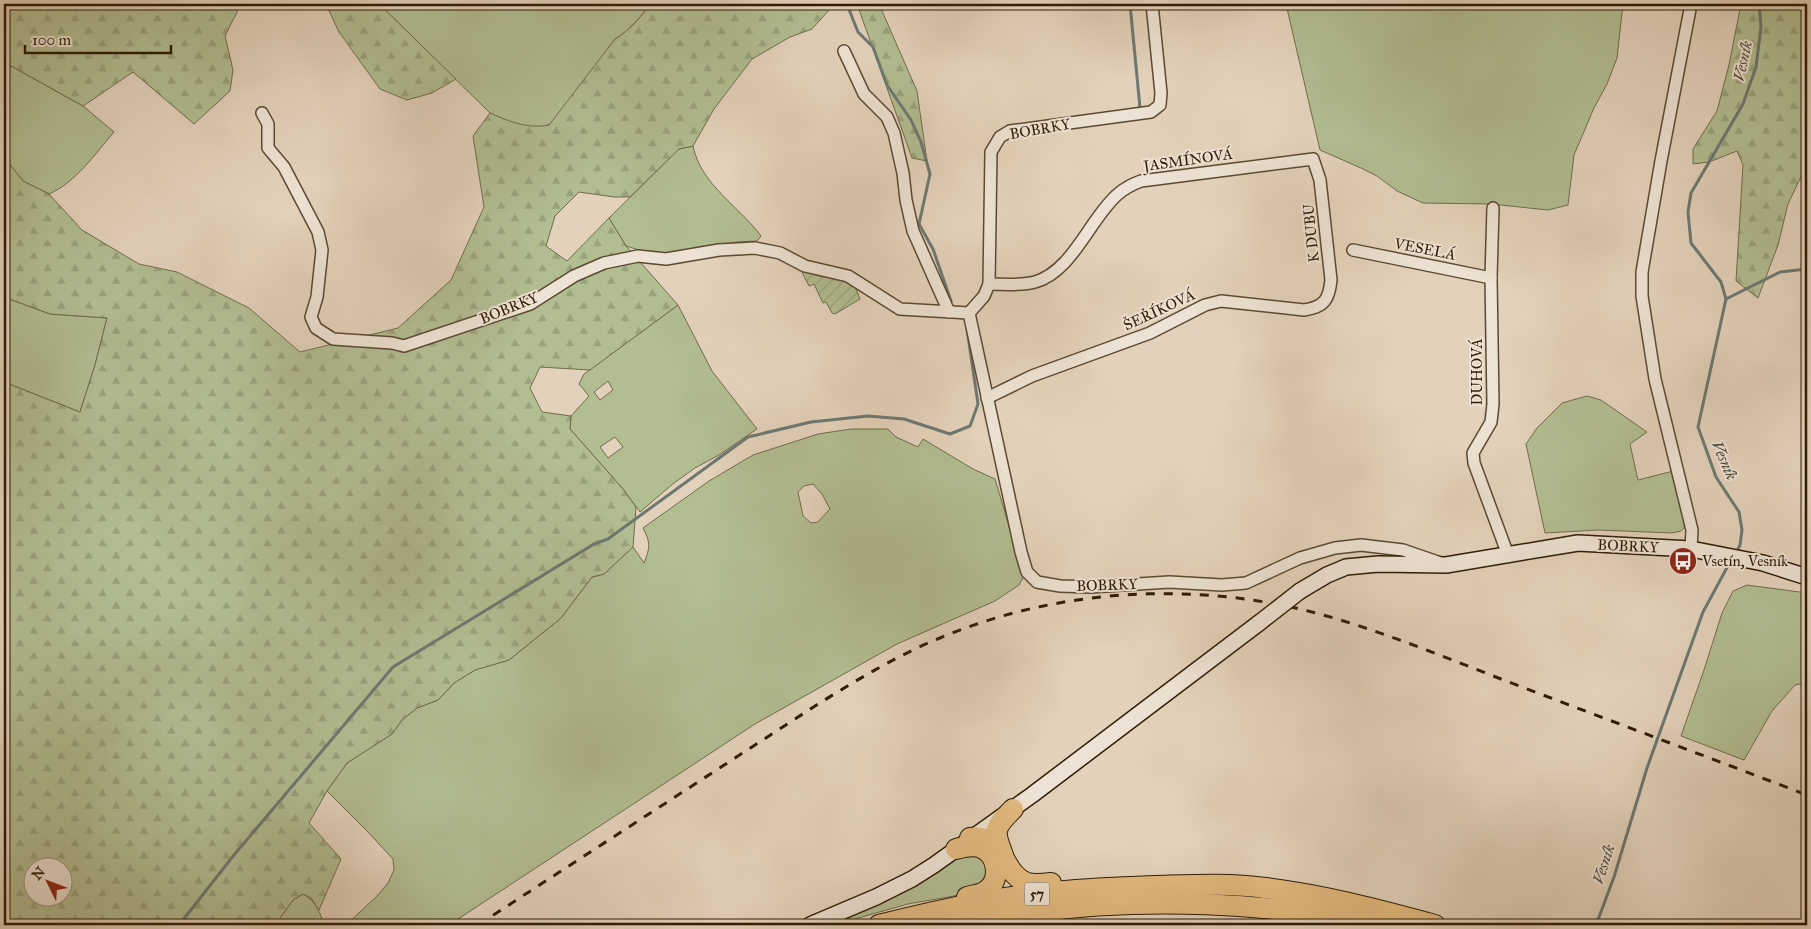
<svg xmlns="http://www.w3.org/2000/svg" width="1811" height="929" font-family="'IM FELL Great Primer',serif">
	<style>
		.grass { fill: #b2bd92; stroke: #706c4b; fill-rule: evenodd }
		.forest { fill: url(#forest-firs); stroke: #706c4b; fill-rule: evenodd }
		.garden { fill: url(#garden-furrows); stroke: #706c4b }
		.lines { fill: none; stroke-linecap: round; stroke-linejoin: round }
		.stream { stroke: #6e7871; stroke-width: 3 }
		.street-casing { stroke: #5a4a32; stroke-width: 14 }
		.secondary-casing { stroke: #2d1c04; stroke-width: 18 }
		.highway-casing { stroke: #2d1c04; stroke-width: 22 }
		.street { stroke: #ede2d3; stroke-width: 11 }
		.secondary { stroke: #ede2d3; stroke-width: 15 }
		.highway { stroke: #e2b97e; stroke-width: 20 }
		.rail { stroke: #2d1c04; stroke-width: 3; stroke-dasharray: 9 9; stroke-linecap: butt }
		.secondary-bridge-casing { stroke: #2d1c04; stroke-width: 18; stroke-linecap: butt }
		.secondary-bridge { stroke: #ede2d3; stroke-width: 15 }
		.labels { text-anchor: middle; stroke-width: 4; stroke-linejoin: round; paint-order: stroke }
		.shield { fill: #ede2d3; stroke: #675742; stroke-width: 1 }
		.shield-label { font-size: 14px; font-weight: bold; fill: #2d1c04 }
		.street-label { font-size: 15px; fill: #2d1c04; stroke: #ede2d3 }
		.poi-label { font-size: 15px; fill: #2d1c04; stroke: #ede2d3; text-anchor: start }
		.water-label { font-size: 16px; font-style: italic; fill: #4d4a3b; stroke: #ede2d3 }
	</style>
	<defs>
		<pattern id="forest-firs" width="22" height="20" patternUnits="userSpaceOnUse" patternTransform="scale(1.25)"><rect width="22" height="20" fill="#b2bd92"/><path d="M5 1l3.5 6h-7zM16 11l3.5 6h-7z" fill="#99a27c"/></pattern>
		<pattern id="garden-furrows" width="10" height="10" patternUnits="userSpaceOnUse" patternTransform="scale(1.25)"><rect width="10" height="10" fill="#b2bd92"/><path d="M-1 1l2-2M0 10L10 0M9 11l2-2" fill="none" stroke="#99a27c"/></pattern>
	</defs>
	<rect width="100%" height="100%" fill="#e3d2bb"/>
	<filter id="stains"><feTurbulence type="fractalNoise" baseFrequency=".004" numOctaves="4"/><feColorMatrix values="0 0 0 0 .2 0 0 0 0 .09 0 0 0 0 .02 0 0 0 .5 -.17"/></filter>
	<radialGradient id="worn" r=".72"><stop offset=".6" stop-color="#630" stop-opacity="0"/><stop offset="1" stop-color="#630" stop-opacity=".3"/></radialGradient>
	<!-- grass -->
	<g class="grass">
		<path d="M379 4H648L650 5C639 18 630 30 615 39L554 121C537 136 508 121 490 113Z"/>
		<path d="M1286 4H1623L1617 58 1607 84 1594 108 1574 155 1568 205 1548 210 1491 204 1423 203 1397 191 1377 176 1361 168 1320 150Z"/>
		<path d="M4 62 83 106 114 132C95 154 76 182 49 194L23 181 4 157Z"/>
		<path d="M693 146C701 185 739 206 761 236L757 241 737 242 664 254 649 253 626 246 609 218 679 149Z"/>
		<path d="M4 297 50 314 107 318 95 365 80 412 4 382Z"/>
		<path d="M678 305 712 371 757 429 719 455 695 468 674 483 640 512 623 489 570 429 571 416 589 396 579 384 584 374ZM608 381 613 390 600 400 594 392ZM615 437 623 447 608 458 600 447Z"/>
		<path d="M1587 396 1601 400 1647 432 1630 444 1638 480 1673 471 1685 522 1684 528 1681 531 1672 533 1598 530 1545 533 1526 444 1537 428 1562 403Z"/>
		<path d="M851 429H888L896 437 918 447 923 439 973 469 995 479 1024 576 1019 585 995 601 897 644 755 724 449 925H346L377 896 388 883 394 870 393 859 367 831 327 791 347 763 392 734 402 720 417 708 438 700 454 683 475 670 509 660 561 618 592 577 604 574 633 547 644 563C650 548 651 543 643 528L709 481 753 455 818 434ZM813 484 822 494 830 509 818 522 811 523 803 516 798 492 804 486Z"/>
		<path d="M1747 585 1807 593V683L1795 685 1772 711 1744 760 1681 736 1704 670 1722 613 1733 591Z"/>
		<path d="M978 851 991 873 971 893 908 904 844 922 843 919 961 853Z"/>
		<path d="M303 894C316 901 320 912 324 925H275L293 900Z"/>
	</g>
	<!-- forest -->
	<g class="forest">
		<path d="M4 4H241L225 36 233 70 230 91 194 124 133 72 83 106 4 62Z"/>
		<path d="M326 4H379L456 79 432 93 407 100 380 89 339 32Z"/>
		<path d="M648 4H879L917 91 927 161 912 158 857 4 830 9 812 29 790 37 752 59 714 109 693 146 679 149 630 197H614L579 192 555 216 546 246 567 261 609 218 626 246 678 305 590 370 540 367 530 388 542 412 571 416 570 429 623 489 636 507 633 547 604 574 592 577 561 618 509 660 475 670 454 683 438 700 417 708 402 720 392 734 347 763 327 791 309 823 341 859 319 910 311 898 303 894 293 900 275 925H4V382L80 412 95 365 107 318 50 314 4 297V157L23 181 49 194 82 230 139 264 177 272 249 308 300 352 398 328 451 280 484 207 473 136 490 113C510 122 528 129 549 125L615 39C630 30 639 19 650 5ZM32 866H62V896H32Z"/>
		<path d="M1741 4H1807V164L1788 204 1778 245 1758 298 1736 281 1743 165 1737 151 1709 162 1693 164V149L1717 111 1729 65Z"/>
	</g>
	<!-- garden -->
	<path class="garden" d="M801 270 841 278 854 284 860 299 835 314 832 313 826 302 823 303 814 284 809 286Z"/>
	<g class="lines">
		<!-- stream -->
		<g class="stream">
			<path d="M849 4 850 12 858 32 873 47 887 85 911 120 921 142 930 174 919 224 933 249 951 301"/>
			<path d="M1130 4 1140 108 1133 109"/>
			<path d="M1726 299 1780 272 1807 269"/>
			<path d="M1736 553 1740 545 1742 530 1739 512 1716 477 1698 427 1726 299 1721 282 1691 243 1688 212 1691 193 1743 104 1756 67 1761 27 1759 4"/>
			<path d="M179 925 234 855 393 667 594 544 608 539 748 437 811 422 868 416 904 419 950 434 970 426 978 404 967 329"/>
			<path d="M1596 925 1614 877 1647 768 1703 612 1730 562"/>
		</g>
		<defs>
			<g id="street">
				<path d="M1152 4 1161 93 1160 105 1151 112 1010 131 1000 137 991 152 989 284 984 296 969 313 1021 552 1027 572 1037 582 1060 586 1091 587 1169 582 1222 585 1246 583 1300 558 1335 548 1361 545 1403 550 1438 562"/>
				<path d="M844 51 864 94 887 117 894 133 903 173 906 200 913 231 949 312"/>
				<path d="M262 113 268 124V148L284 167 318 232 322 250 317 297 311 317 316 328 333 339 392 343 404 346 530 304 574 276 604 263 638 256 666 259 719 250 755 248 780 253 805 266 848 276 900 309 969 313"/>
				<path d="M1493 208 1491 278 1493 404 1491 422 1473 453 1474 463 1508 555"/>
				<path d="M1353 250 1491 278"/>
				<path d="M987 398 1032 376 1150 333 1205 305 1221 301 1304 310C1324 307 1329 300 1331 280L1320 180 1313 159 1141 181C1133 184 1125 188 1118 194 1090 218 1073 271 1035 282 1020 286 1004 284 989 284"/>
				<path d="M1691 549 1692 530 1655 379 1642 296V272L1661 161 1691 4"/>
			</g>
			<g id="secondary">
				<path d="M1300 591 1327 575 1346 567 1378 564 1446 565 1578 543 1691 549 1763 563 1807 577"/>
				<path d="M810 925 876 897 912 879 934 865 1032 795 1259 623"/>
			</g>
			<g id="highway">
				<path d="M970 838C1006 833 1000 873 1027 883 1035 885 1043 884 1051 883"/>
				<path d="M956 849C963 847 972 845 979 847 998 853 1002 880 986 891 980 895 973 895 967 897"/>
				<path d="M1003 855C993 830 994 828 1013 809"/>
				<path d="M879 925C914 916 950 908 986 901 1042 891 1099 888 1155 886 1192 885 1229 883 1265 888 1323 895 1380 910 1435 925"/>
				<path d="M953 925C979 921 1006 916 1032 912 1146 897 1266 902 1379 925"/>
			</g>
		</defs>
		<!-- street casing -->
		<use href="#street" class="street-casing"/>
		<!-- secondary casing -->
		<use href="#secondary" class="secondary-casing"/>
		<!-- highway casing -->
		<use href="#highway" class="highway-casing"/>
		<!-- street -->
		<use href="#street" class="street"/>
		<!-- secondary -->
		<use href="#secondary" class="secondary"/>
		<!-- highway -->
		<use href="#highway" class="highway"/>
		<!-- rail -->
		<path class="rail" d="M478 925 815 706C855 681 896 656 940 638 1056 589 1190 581 1312 612 1377 629 1439 655 1501 679 1603 718 1705 756 1807 795"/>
		<defs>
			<path id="secondary-bridge" d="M1259 623 1300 591"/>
		</defs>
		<!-- secondary-bridge casing -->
		<use href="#secondary-bridge" class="secondary-bridge-casing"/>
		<!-- secondary-bridge -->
		<use href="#secondary-bridge" class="secondary-bridge"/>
	</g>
	<!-- icons -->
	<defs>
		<symbol id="bus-disc" viewBox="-11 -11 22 22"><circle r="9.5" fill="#8f2418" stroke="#ede2d3"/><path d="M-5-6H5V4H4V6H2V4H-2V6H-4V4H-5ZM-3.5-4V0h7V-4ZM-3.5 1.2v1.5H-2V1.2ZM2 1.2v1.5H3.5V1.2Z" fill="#fff"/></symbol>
	</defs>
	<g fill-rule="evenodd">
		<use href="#bus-disc" x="1667" y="545" width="32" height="32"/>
	</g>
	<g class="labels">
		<!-- shield labels -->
		<rect class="shield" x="1024.5" y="882.5" width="25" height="23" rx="4"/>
		<g class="shield-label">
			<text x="1037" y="899">57</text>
		</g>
		<!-- street labels -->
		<g class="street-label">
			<text transform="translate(1040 129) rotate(-10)" y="5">BOBRKY</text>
			<text transform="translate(1188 160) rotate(-8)" y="5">JASMÍNOVÁ</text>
			<text transform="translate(1311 233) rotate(-96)" y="5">K DUBU</text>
			<text transform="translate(1425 249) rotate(11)" y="5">VESELÁ</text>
			<text transform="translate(509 308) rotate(-22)" y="5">BOBRKY</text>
			<text transform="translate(1159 310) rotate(-25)" y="5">ŠEŘÍKOVÁ</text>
			<text transform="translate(1477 372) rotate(-90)" y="5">DUHOVÁ</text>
			<text transform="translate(1628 546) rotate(3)" y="5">BOBRKY</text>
			<text transform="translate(1107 585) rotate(-2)" y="5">BOBRKY</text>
		</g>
		<!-- poi labels -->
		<g class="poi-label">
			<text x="1702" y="566">Vsetín, Vesník</text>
		</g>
		<!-- water labels -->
		<g class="water-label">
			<text transform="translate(1742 61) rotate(-78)" y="6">Vesník</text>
			<text transform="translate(1725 460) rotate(66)" y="6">Vesník</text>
			<text transform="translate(1603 864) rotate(-72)" y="6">Vesník</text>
		</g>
	</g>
	<!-- margin -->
	<rect width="1811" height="929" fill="none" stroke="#e3d2bb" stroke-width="20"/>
	<rect x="5" y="5" width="1801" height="919" fill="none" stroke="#2d1c04" stroke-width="2.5"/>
	<rect x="10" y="10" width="1791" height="909" fill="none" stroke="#2d1c04"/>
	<!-- north arrow -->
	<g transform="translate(48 882) rotate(312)"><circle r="24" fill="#ede2d3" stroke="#a09380"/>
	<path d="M0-4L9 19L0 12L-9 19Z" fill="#8f2418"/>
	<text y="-8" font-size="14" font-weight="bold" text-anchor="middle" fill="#2d1c04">N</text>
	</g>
	<!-- scale -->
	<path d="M25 45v8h146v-8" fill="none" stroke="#2d1c04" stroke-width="2.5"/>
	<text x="32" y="45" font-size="15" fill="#2d1c04" stroke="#ede2d3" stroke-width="4" paint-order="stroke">100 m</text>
	<rect width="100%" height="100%" filter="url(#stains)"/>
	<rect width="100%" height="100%" fill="url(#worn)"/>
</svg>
